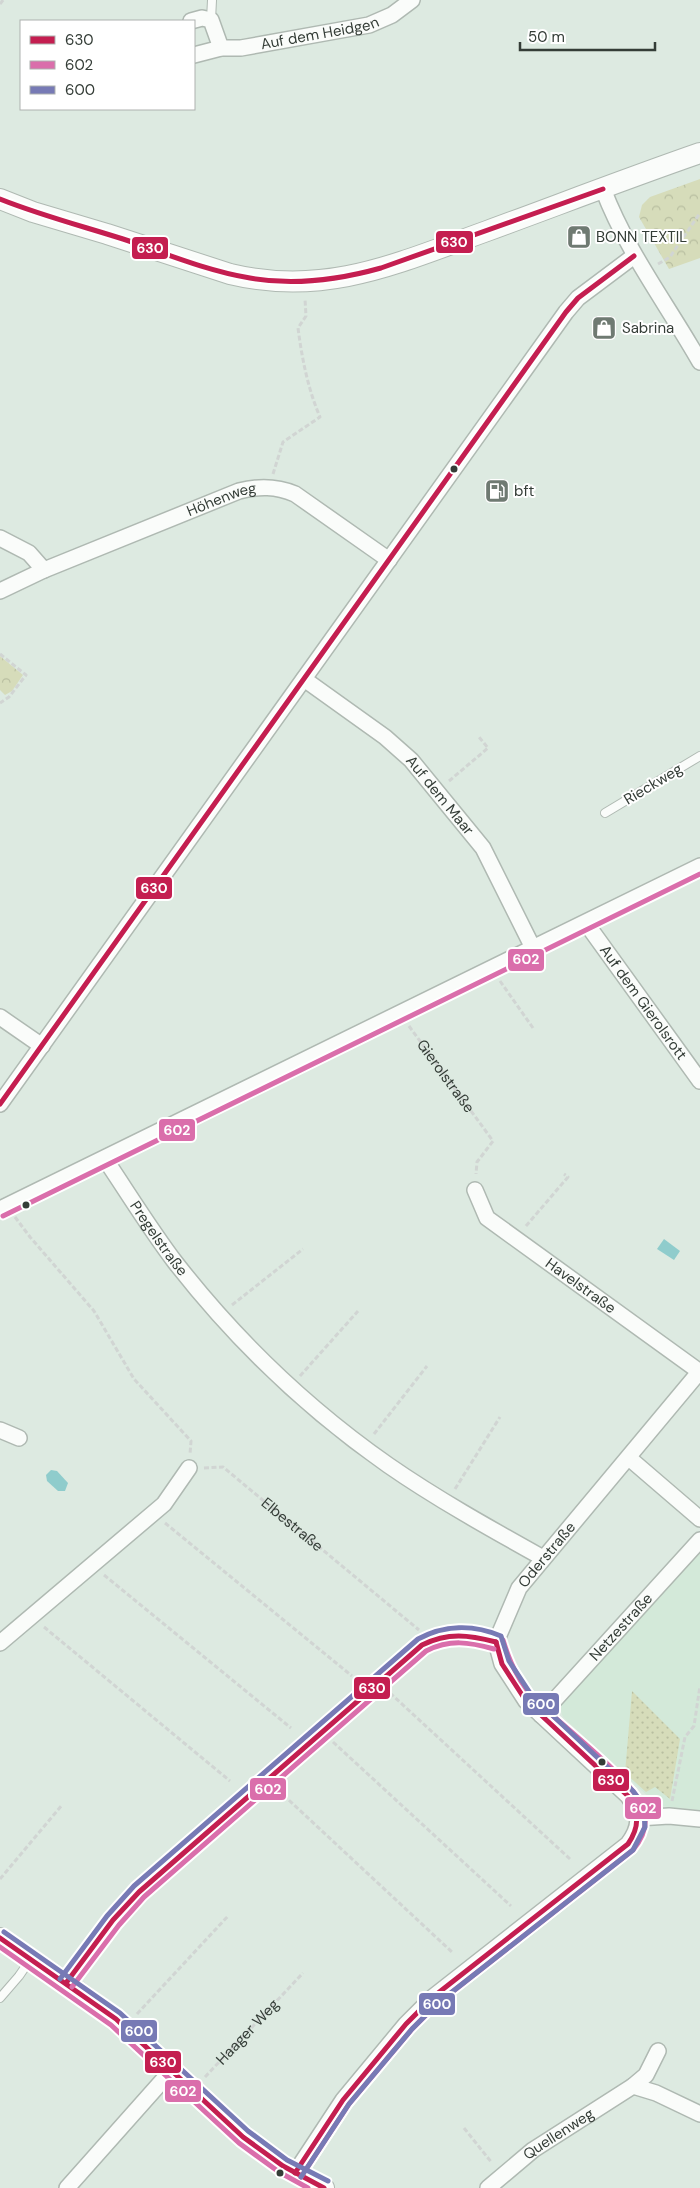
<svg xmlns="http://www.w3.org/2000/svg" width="700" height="2188" font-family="'DM Sans',sans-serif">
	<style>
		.built { fill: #d3e9d9 }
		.grass { fill: url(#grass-dots) }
		.park { fill: url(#park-crowns) }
		.water { fill: #8fcccc }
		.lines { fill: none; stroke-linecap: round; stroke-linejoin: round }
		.lane-casing { stroke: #afb9b2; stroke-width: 10 }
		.street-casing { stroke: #afb9b2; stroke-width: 18 }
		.secondary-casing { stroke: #afb9b2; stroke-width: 22 }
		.path { stroke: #d1d5d3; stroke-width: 3; stroke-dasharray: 5 2.5; stroke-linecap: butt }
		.lane { stroke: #fafcfa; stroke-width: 8 }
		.street { stroke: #fafcfa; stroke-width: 15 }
		.secondary { stroke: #fafcfa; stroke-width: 20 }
		.bus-1-casing { stroke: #fff; stroke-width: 9 }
		.bus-2-casing { stroke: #fff; stroke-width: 9 }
		.bus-3-casing { stroke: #fff; stroke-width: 9 }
		.bus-1 { stroke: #c41e50; stroke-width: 5 }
		.bus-2 { stroke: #da6eab; stroke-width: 5 }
		.bus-3 { stroke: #777ab5; stroke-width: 5 }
		.bus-dot { fill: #343d37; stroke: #fff; stroke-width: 2 }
		.labels { text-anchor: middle; stroke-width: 4; stroke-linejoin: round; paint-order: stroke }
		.street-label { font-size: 15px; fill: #343d37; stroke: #fff }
		.poi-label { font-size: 15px; fill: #343d37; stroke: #fff; text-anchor: start }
		.line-badge { stroke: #fff; stroke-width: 2 }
		.badge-label { font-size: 14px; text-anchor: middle; font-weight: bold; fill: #fff }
	</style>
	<defs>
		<pattern id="grass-dots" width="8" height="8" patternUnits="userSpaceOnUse" patternTransform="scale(1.25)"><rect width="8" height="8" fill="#d6dcba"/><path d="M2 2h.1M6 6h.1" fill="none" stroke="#b8bea0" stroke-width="1.8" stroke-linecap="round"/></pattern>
		<pattern id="park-crowns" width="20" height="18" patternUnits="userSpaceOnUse" patternTransform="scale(1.25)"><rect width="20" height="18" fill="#d6dcba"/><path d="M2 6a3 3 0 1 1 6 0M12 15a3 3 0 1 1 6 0" fill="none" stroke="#b8bea0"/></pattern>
	</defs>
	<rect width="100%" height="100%" fill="#ddeae1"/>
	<!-- built -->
	<path class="built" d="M700 1549V1810L661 1806 653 1801 563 1717 560 1709 564 1701Z"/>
	<!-- grass -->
	<path class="grass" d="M632 1691 680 1739 670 1799 655 1787 646 1792 625 1773Z"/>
	<!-- park -->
	<g class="park">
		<path d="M700 179V258L669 269 639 217 642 205 650 197Z"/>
		<path d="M0 656 23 675 12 691 5 695 0 690Z"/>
	</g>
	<!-- water -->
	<g class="water">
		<path d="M664 1239 680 1251 674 1260 657 1249Z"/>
		<path d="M51 1470 57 1471 68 1483 65 1491H58L47 1481 46 1475Z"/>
	</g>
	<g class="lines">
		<defs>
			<g id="lane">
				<path d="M211 20 212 0"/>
				<path d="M605 813 700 756"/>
				<path d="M0 1998 19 1976 30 1960"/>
			</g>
			<g id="street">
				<path d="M191 21 202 18 211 20 221 48"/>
				<path id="s4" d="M194 55 221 48H241L369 25 392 15 412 0"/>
				<path d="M603 189C627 252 667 304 700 362"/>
				<path d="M0 538 29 553 44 570"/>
				<path id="s5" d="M0 591 44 570 239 491C259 486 276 486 295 494L389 560"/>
				<path id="s6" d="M304 679 385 737 411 760 483 848 533 948"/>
				<path id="s7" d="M586 923 700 1081"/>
				<path d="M0 1017 42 1046"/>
				<path d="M0 1104 566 312 578 298 634 256"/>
				<path id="s8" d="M105 1159C128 1193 150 1229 175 1262 235 1339 308 1409 388 1465 437 1499 491 1529 543 1558"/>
				<path id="s9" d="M475 1190 487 1218 700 1372"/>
				<path d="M0 1209 700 866"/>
				<path d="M0 1430 19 1438"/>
				<path d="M629 1458 700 1519"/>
				<path id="s10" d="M496 1642 519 1588 700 1371"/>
				<path d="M0 1643 164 1504 189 1468"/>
				<path id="s11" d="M541 1715 700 1540"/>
				<path d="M638 1818 669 1816 700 1819"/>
				<path d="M66 1983 113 1920 139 1892 422 1645C450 1629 467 1634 496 1642"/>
				<path d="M633 2086 656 2093 700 2114"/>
				<path d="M295 2173 343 2100 406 2024 433 1997 628 1844C641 1826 641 1815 628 1796L526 1701 502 1664 496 1642"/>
				<path d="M67 2188 171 2071"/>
				<path id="s12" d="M488 2188 533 2150 633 2086 646 2075 658 2051"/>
			</g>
			<g id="secondary">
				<path d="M0 199 33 212 107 234 230 274C326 297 398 263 487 231 558 205 628 178 700 153"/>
				<path d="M0 1938 66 1983 116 2019 243 2137 283 2166 324 2188"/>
			</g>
		</defs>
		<!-- lane casing -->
		<use href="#lane" class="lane-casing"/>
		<!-- street casing -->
		<use href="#street" class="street-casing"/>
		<!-- secondary casing -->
		<use href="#secondary" class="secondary-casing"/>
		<!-- path -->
		<g class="path">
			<path d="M0 4 3 0"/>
			<path d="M658 264 670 257 700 213"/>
			<path d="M273 474 283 442 320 417C308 389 302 359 298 328L306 316 305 299"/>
			<path d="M0 654 26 675 9 697 0 703"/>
			<path d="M449 781 488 748 479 737"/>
			<path d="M500 981 533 1028"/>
			<path id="s1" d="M409 1026 493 1141 477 1162 476 1174"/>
			<path d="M15 1217 30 1237 94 1311 134 1379 191 1441 190 1454"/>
			<path d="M526 1226 568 1177 564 1174"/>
			<path d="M232 1305 303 1249"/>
			<path d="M300 1376 358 1311"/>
			<path d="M374 1434 427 1366"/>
			<path id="s2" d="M204 1468 223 1467 419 1630"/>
			<path d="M455 1489 500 1417"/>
			<path d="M165 1523 352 1676"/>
			<path d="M104 1575 291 1728"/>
			<path d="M44 1627 230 1781"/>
			<path d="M390 1693 570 1859"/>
			<path d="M333 1742 511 1906"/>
			<path d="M278 1790 453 1953"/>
			<path d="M672 1801 685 1737 694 1726 700 1686"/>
			<path d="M0 1879 62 1805"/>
			<path d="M137 2014 228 1916"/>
			<path id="s3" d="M205 2077 303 1973"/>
			<path d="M464 2128 492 2163"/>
		</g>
		<!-- lane -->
		<use href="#lane" class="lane"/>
		<!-- street -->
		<use href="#street" class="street"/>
		<!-- secondary -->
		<use href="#secondary" class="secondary"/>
		<defs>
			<g id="bus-1">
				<path d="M0 199C40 215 82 226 123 239 164 253 207 271 250 278 294 286 338 280 381 268L603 189"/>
				<path d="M0 1104 566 312 578 298 634 256"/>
				<path d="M0 1938 116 2019 243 2137 283 2166 324 2188"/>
				<path d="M66 1983 113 1920 139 1892 422 1645C448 1632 469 1635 496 1642"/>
				<path d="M295 2173 343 2100 406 2024 433 1997 628 1844C640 1826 639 1814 628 1796L526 1701 502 1664 496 1642"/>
			</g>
			<g id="bus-2">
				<path d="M3 1216 700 874"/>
				<path d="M0 1947 111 2025 239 2143 279 2172 308 2188"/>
				<path d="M72 1987 119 1925 144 1897 426 1651C450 1639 469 1642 494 1649"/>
				<path d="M301 2177 349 2104 412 2029 438 2003 633 1850C642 1839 648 1825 644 1811 636 1780 558 1724 533 1697 518 1681 509 1660 503 1640"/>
			</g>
			<g id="bus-3">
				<path d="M4 1932 120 2013 248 2131 287 2160 328 2181"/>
				<path d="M60 1979 107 1916 134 1886 418 1639C444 1625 473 1624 501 1636L509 1661 532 1696 633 1791 639 1799 644 1813 645 1827 633 1850 438 2003 412 2029 349 2104 301 2177"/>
			</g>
		</defs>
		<!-- bus-1 casing -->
		<use href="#bus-1" class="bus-1-casing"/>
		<!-- bus-2 casing -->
		<use href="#bus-2" class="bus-2-casing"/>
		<!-- bus-3 casing -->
		<use href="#bus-3" class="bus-3-casing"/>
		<!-- bus-1 -->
		<use href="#bus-1" class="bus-1"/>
		<!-- bus-2 -->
		<use href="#bus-2" class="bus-2"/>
		<!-- bus-3 -->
		<use href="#bus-3" class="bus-3"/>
	</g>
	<!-- icons -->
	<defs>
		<symbol id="shop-square" viewBox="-11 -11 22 22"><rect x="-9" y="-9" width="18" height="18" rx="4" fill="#6f7a72" stroke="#fff"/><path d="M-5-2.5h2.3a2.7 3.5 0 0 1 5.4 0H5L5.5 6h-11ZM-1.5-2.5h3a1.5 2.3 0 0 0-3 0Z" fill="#fff"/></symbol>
		<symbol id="fuel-square" viewBox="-11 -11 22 22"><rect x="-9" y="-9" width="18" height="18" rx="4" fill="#6f7a72" stroke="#fff"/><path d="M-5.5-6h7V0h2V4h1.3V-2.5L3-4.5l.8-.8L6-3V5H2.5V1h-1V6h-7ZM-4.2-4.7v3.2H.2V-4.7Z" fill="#fff"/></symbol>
	</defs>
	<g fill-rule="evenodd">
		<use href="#shop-square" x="565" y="223" width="28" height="28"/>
		<use href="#shop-square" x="590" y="314" width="28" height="28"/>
		<use href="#fuel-square" x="483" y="477" width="28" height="28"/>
	</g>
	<!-- markers -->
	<g class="bus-dot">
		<circle cx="454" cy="469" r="4.5"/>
		<circle cx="26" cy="1205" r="4.5"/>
		<circle cx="602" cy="1762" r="4.5"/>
		<circle cx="280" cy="2173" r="4.5"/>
	</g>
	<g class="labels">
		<!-- street labels -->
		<g class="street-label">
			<text dy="5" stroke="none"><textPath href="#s4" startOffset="128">Auf dem Heidgen</textPath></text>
			<text dy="5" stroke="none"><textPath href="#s5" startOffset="240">Höhenweg</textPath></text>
			<text transform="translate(653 784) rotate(-31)" y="5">Rieckweg</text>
			<text dy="5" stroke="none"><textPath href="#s6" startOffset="180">Auf dem Maar</textPath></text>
			<text dy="5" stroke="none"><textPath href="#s7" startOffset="98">Auf dem Gierolsrott</textPath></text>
			<text dy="5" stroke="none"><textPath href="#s1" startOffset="62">Gierolstraße</textPath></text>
			<text dy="5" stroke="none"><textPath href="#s8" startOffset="96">Pregelstraße</textPath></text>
			<text dy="5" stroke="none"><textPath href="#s9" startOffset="146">Havelstraße</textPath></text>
			<text dy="5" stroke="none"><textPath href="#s2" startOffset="109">Elbestraße</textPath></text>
			<text dy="5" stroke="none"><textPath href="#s10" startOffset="102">Oderstraße</textPath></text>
			<text dy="5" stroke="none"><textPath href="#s11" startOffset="119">Netzestraße</textPath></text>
			<text dy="5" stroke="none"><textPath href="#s3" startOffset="62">Haager Weg</textPath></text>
			<text dy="5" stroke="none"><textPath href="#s12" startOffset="89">Quellenweg</textPath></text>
		</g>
		<!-- poi labels -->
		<g class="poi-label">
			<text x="596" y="242">BONN TEXTIL</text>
			<text x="622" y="333">Sabrina</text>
			<text x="514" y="496">bft</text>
		</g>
	</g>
	<g class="line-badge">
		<rect x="435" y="230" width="39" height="24" rx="5" fill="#c41e50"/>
		<rect x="131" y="236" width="38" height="24" rx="5" fill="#c41e50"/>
		<rect x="135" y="876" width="38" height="24" rx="5" fill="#c41e50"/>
		<rect x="507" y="948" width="38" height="24" rx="5" fill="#da6eab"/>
		<rect x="158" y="1118" width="38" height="24" rx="5" fill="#da6eab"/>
		<rect x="353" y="1676" width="38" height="24" rx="5" fill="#c41e50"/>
		<rect x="522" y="1692" width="38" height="24" rx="5" fill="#777ab5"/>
		<rect x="592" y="1768" width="38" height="24" rx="5" fill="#c41e50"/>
		<rect x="249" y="1777" width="38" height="24" rx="5" fill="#da6eab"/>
		<rect x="624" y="1796" width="38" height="24" rx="5" fill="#da6eab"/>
		<rect x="418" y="1992" width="38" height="24" rx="5" fill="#777ab5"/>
		<rect x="120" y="2019" width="38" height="24" rx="5" fill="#777ab5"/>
		<rect x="144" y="2050" width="38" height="24" rx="5" fill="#c41e50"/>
		<rect x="164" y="2079" width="38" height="24" rx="5" fill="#da6eab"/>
	</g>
	<g class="badge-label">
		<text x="454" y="247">630</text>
		<text x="150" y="253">630</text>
		<text x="154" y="893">630</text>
		<text x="526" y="964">602</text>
		<text x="177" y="1135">602</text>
		<text x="372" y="1693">630</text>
		<text x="541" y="1709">600</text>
		<text x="611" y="1785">630</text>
		<text x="268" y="1794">602</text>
		<text x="643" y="1813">602</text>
		<text x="437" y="2009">600</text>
		<text x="139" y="2036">600</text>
		<text x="163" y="2067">630</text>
		<text x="183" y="2096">602</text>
	</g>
	<!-- legend -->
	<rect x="20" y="20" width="175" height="90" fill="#ffffff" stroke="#aeb1af"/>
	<rect x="30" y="36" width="25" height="8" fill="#c41e50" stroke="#aeb1af"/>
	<text x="65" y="45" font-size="15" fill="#343d37">630</text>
	<rect x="30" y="61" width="25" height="8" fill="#da6eab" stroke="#aeb1af"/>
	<text x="65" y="70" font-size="15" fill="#343d37">602</text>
	<rect x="30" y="86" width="25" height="8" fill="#777ab5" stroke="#aeb1af"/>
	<text x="65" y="95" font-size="15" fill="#343d37">600</text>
	<!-- scale -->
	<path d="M520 42v8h135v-8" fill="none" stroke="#343d37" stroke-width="2.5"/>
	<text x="528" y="42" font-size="15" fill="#343d37" stroke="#ffffff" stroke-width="4" paint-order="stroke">50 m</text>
</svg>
